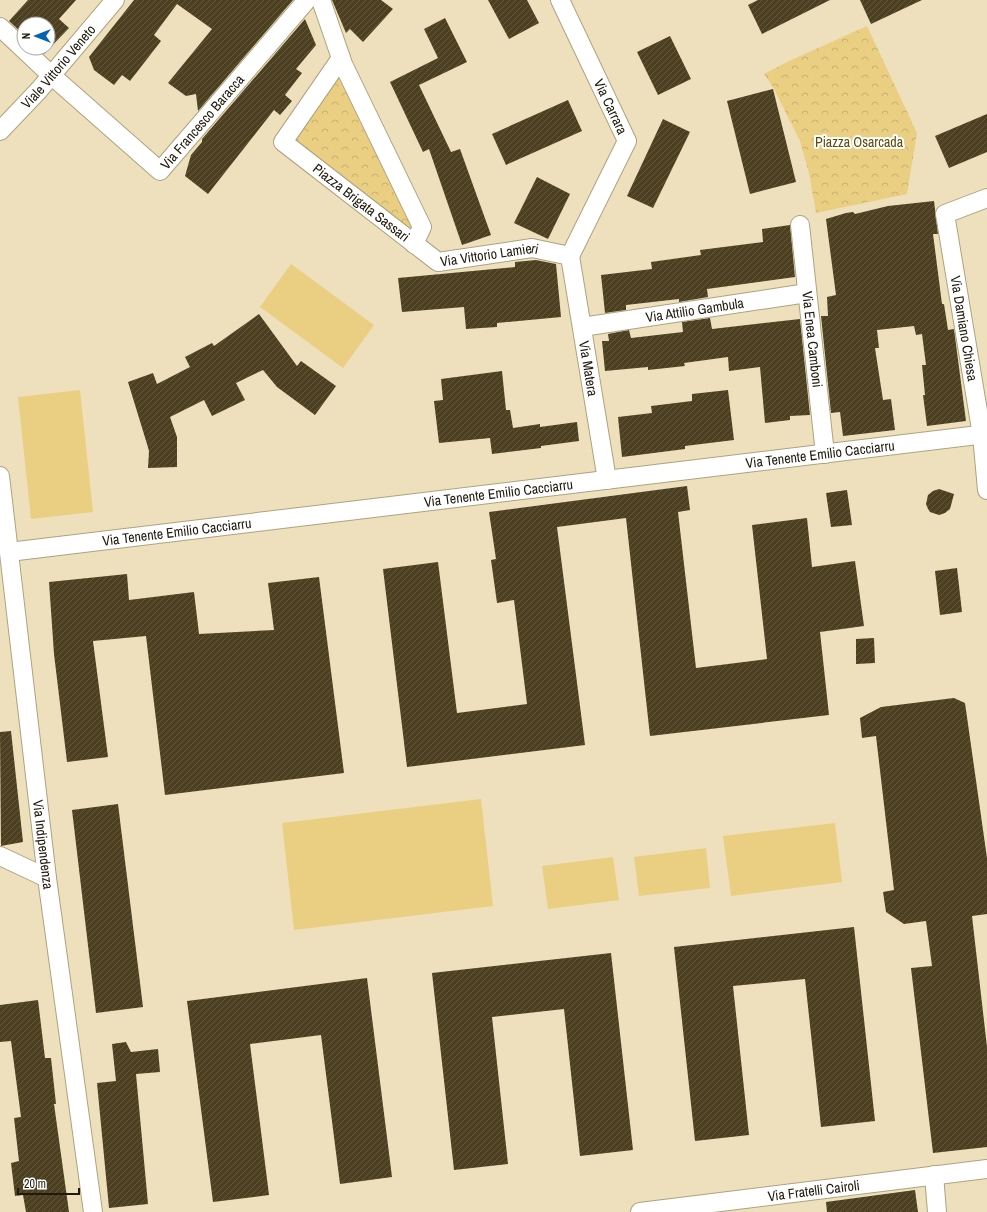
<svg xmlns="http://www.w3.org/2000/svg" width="987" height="1212" font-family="'Archivo Narrow',sans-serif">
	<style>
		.park { fill: url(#park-crowns) }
		.garden { fill: #eace82 }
		.building { fill: url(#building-hatch) }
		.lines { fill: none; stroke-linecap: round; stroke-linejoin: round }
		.minor-casing { stroke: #aea27f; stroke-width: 20 }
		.minor { stroke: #fff; stroke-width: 18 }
		.labels { text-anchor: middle; stroke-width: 4; stroke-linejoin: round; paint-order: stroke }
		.street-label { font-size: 14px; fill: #1f1a0d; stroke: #fff }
		.park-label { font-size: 14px; fill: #5e4a08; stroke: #fff }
	</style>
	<defs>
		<pattern id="park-crowns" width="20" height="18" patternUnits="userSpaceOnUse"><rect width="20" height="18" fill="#eace82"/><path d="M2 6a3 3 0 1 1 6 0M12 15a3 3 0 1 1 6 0" fill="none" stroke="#c8b06f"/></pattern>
		<pattern id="building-hatch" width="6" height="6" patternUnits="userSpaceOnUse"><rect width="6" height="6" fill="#4c4021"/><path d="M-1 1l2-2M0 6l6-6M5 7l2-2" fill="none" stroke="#62583f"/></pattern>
	</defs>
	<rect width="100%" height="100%" fill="#eee0bc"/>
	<!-- park -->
	<g class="park">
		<path d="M867 26 917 133 907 194 816 213 809 173 800 141 773 87 764 74 787 62Z"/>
		<path d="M341 66 416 222 408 233 291 138Z"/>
	</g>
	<!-- garden -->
	<g class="garden">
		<path d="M291 264 374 325 343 368 260 307Z"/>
		<path d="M80 390 93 512 31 519 18 397Z"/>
		<path d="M481 799 493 906 294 930 282 823Z"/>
		<path d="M835 823 842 882 731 896 723 836Z"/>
		<path d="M706 848 710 888 639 896 634 857Z"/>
		<path d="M613 857 619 900 548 909 542 866Z"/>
	</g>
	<!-- building -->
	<g class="building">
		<path d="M28 0H76L59 19 69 28 44 54 38 48H48V24H24V35L9 21Z"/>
		<path d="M134 0H293L198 111 196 94 186 96 168 83 212 29 177 4 154 35 161 41 130 81 122 75 114 85 94 70 89 57Z"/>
		<path d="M332 0H381L393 9 363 42 350 29 346 33Z"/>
		<path d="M488 0H527L539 23 509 39Z"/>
		<path d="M758 0H830L762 34 748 5Z"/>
		<path d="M860 0H922L871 24Z"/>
		<path d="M445 18 467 62 419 85 451 152 460 149 491 235 462 245 429 149 423 152 390 82 438 58 424 29Z"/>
		<path d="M305 19 316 45 296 69 302 73 285 95 292 101 280 115 274 110 208 194 185 176 191 155 202 142V139Z"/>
		<path d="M670 36 691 79 658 95 637 52Z"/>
		<path d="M773 89 796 182 750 194 727 101Z"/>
		<path d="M568 100 582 131 506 165 492 134Z"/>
		<path d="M987 114V152L949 168 935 136Z"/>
		<path d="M663 119 690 132 653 208 627 196Z"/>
		<path d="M537 177 570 194 548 239 514 223Z"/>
		<path d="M934 201 938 234H933L942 304H944L948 330 954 329 966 421 927 426 923 395H925L922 365H926L922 334 916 335 914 326 877 330 879 348H875L883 400 891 399 895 430 843 436 840 412 831 413 821 316H828L827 297 836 295 826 219 846 213 853 212 855 214 888 206Z"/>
		<path d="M790 225 795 277 707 289 708 297 679 302V299L626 305V310L605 313 601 275 652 269 651 262 701 255 700 250 763 242 762 229Z"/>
		<path d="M536 260 556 264 561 317 497 323V327L466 329 464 307 402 312 398 278 515 267V262Z"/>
		<path d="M259 314 297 366 301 361 336 386 315 415 277 387 263 370 236 383 245 400 212 416 204 400 170 417 177 437V467L148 468 149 451 147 444 128 382 153 373 157 384 190 367 185 357 212 343 214 346Z"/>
		<path d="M710 318 712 329 800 319 810 415 790 416V420L765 423 760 367 729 371 728 357 684 363 685 366 648 370V367L605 371 602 341H609L608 334 629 330 631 338 683 332 682 322Z"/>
		<path d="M502 371 506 410H510L513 428 540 424V427L577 422 579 441 541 446V448L492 454 490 438 439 443 434 401 443 400 441 379Z"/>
		<path d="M728 390 734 440 685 446V449L622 457 618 417 652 413 651 406 692 401V394Z"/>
		<path d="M687 486 690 510 678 512 696 668 767 659 752 525 807 518 812 567 855 561 864 626 820 632 829 715 650 736 626 518 557 527 585 745 407 767 383 569 438 562 457 713 527 704 514 600 497 603 491 560 496 559 489 512Z"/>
		<path d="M939 489 954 494 950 509 945 513 939 515 930 512 928 509 926 504 928 495 933 491Z"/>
		<path d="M847 490 852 525 831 527 826 493Z"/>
		<path d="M957 568 962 612 940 615 935 571Z"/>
		<path d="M127 574 129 600 194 592 199 634 274 630 268 583 319 577 344 773 165 795 146 636 93 641 108 757 67 762 54 654 49 582Z"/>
		<path d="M874 638 875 663 856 664V639Z"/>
		<path d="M954 698 965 703 987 858V914L972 916 987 1047V1147L933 1153 911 968 932 966 926 921 904 924 886 912 883 892 894 890 876 736 862 738 860 718 881 707Z"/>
		<path d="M11 731 23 842 1 846 0 732Z"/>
		<path d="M118 804 143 1007 96 1013 72 810Z"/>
		<path d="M854 927 875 1121 821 1127 805 979 733 986 749 1135 695 1141 674 947Z"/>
		<path d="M611 953 633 1150 580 1156 564 1009 492 1017 508 1164 454 1170 432 973Z"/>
		<path d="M367 978 392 1177 340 1184 321 1035 250 1044 269 1195 213 1202 187 1001Z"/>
		<path d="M38 1000 45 1058H51L56 1104H54L69 1212H26L23 1195 15 1196 11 1163 19 1161 14 1118 21 1117 11 1041 0 1042V1005Z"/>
		<path d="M126 1042 131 1052 158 1049 160 1072 136 1074 148 1204 109 1208 97 1083 116 1081 112 1044Z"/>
		<path d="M915 1190 918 1212H827L826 1202Z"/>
	</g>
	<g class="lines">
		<defs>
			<g id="minor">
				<path d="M321 0 343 64 422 227 414 244"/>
				<path id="s1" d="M560 0 627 141 570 256"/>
				<path id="s2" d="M0 27 51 75 160 171 307 0"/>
				<path id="s3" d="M341 58 283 142 438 262 532 248 570 256"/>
				<path id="s4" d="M0 131 39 90 115 0"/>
				<path id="s5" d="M987 198 945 214 982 435 987 490"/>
				<path id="s6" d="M800 225 825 454"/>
				<path id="s7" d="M570 256 607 480"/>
				<path id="s8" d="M582 327 807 293"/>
				<path id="s9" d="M0 476 47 878 93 1212"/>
				<path id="s10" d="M9 552 987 434"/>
				<path d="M0 856 47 878"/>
				<path d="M934 1175 937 1212"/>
				<path id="s11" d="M640 1212 987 1169"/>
			</g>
		</defs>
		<!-- minor casing -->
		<use href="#minor" class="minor-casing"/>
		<!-- minor -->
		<use href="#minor" class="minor"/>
	</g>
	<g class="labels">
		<!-- street labels -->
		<g class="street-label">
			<text dy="5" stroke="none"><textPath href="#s4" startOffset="87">Viale Vittorio Veneto</textPath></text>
			<text dy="5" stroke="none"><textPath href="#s1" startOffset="118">Via Carrara</textPath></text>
			<text dy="5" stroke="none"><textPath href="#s2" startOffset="280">Via Francesco Baracca</textPath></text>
			<text dy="5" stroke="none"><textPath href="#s3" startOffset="201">Piazza Brigata Sassari</textPath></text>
			<text dy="5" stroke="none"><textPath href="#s3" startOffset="350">Via Vittorio Lamieri</textPath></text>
			<text dy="5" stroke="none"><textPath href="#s8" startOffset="114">Via Attilio Gambula</textPath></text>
			<text dy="5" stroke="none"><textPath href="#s5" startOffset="161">Via Damiano Chiesa</textPath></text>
			<text dy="5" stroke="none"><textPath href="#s6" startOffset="115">Via Enea Camboni</textPath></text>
			<text dy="5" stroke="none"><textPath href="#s7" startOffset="114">Via Matera</textPath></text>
			<text dy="5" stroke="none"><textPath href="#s10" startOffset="817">Via Tenente Emilio Cacciarru</textPath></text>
			<text dy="5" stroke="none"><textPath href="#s10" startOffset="493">Via Tenente Emilio Cacciarru</textPath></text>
			<text dy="5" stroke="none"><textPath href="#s10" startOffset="169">Via Tenente Emilio Cacciarru</textPath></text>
			<text dy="5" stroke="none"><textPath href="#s9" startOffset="371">Via Indipendenza</textPath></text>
			<text dy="5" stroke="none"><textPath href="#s11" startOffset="175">Via Fratelli Cairoli</textPath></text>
		</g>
		<!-- park labels -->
		<g class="park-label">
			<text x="859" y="147">Piazza Osarcada</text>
		</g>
	</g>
	<!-- north arrow -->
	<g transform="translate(36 36) rotate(270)"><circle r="19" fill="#ffffff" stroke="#a5a39e"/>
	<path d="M0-3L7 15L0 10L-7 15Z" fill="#0064b0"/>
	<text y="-6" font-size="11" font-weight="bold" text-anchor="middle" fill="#1f1a0d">N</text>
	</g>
	<!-- scale -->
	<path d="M18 1188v6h61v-6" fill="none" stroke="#1f1a0d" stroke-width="2"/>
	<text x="24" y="1188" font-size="12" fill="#1f1a0d" stroke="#ffffff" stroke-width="3" paint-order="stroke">20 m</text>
</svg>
